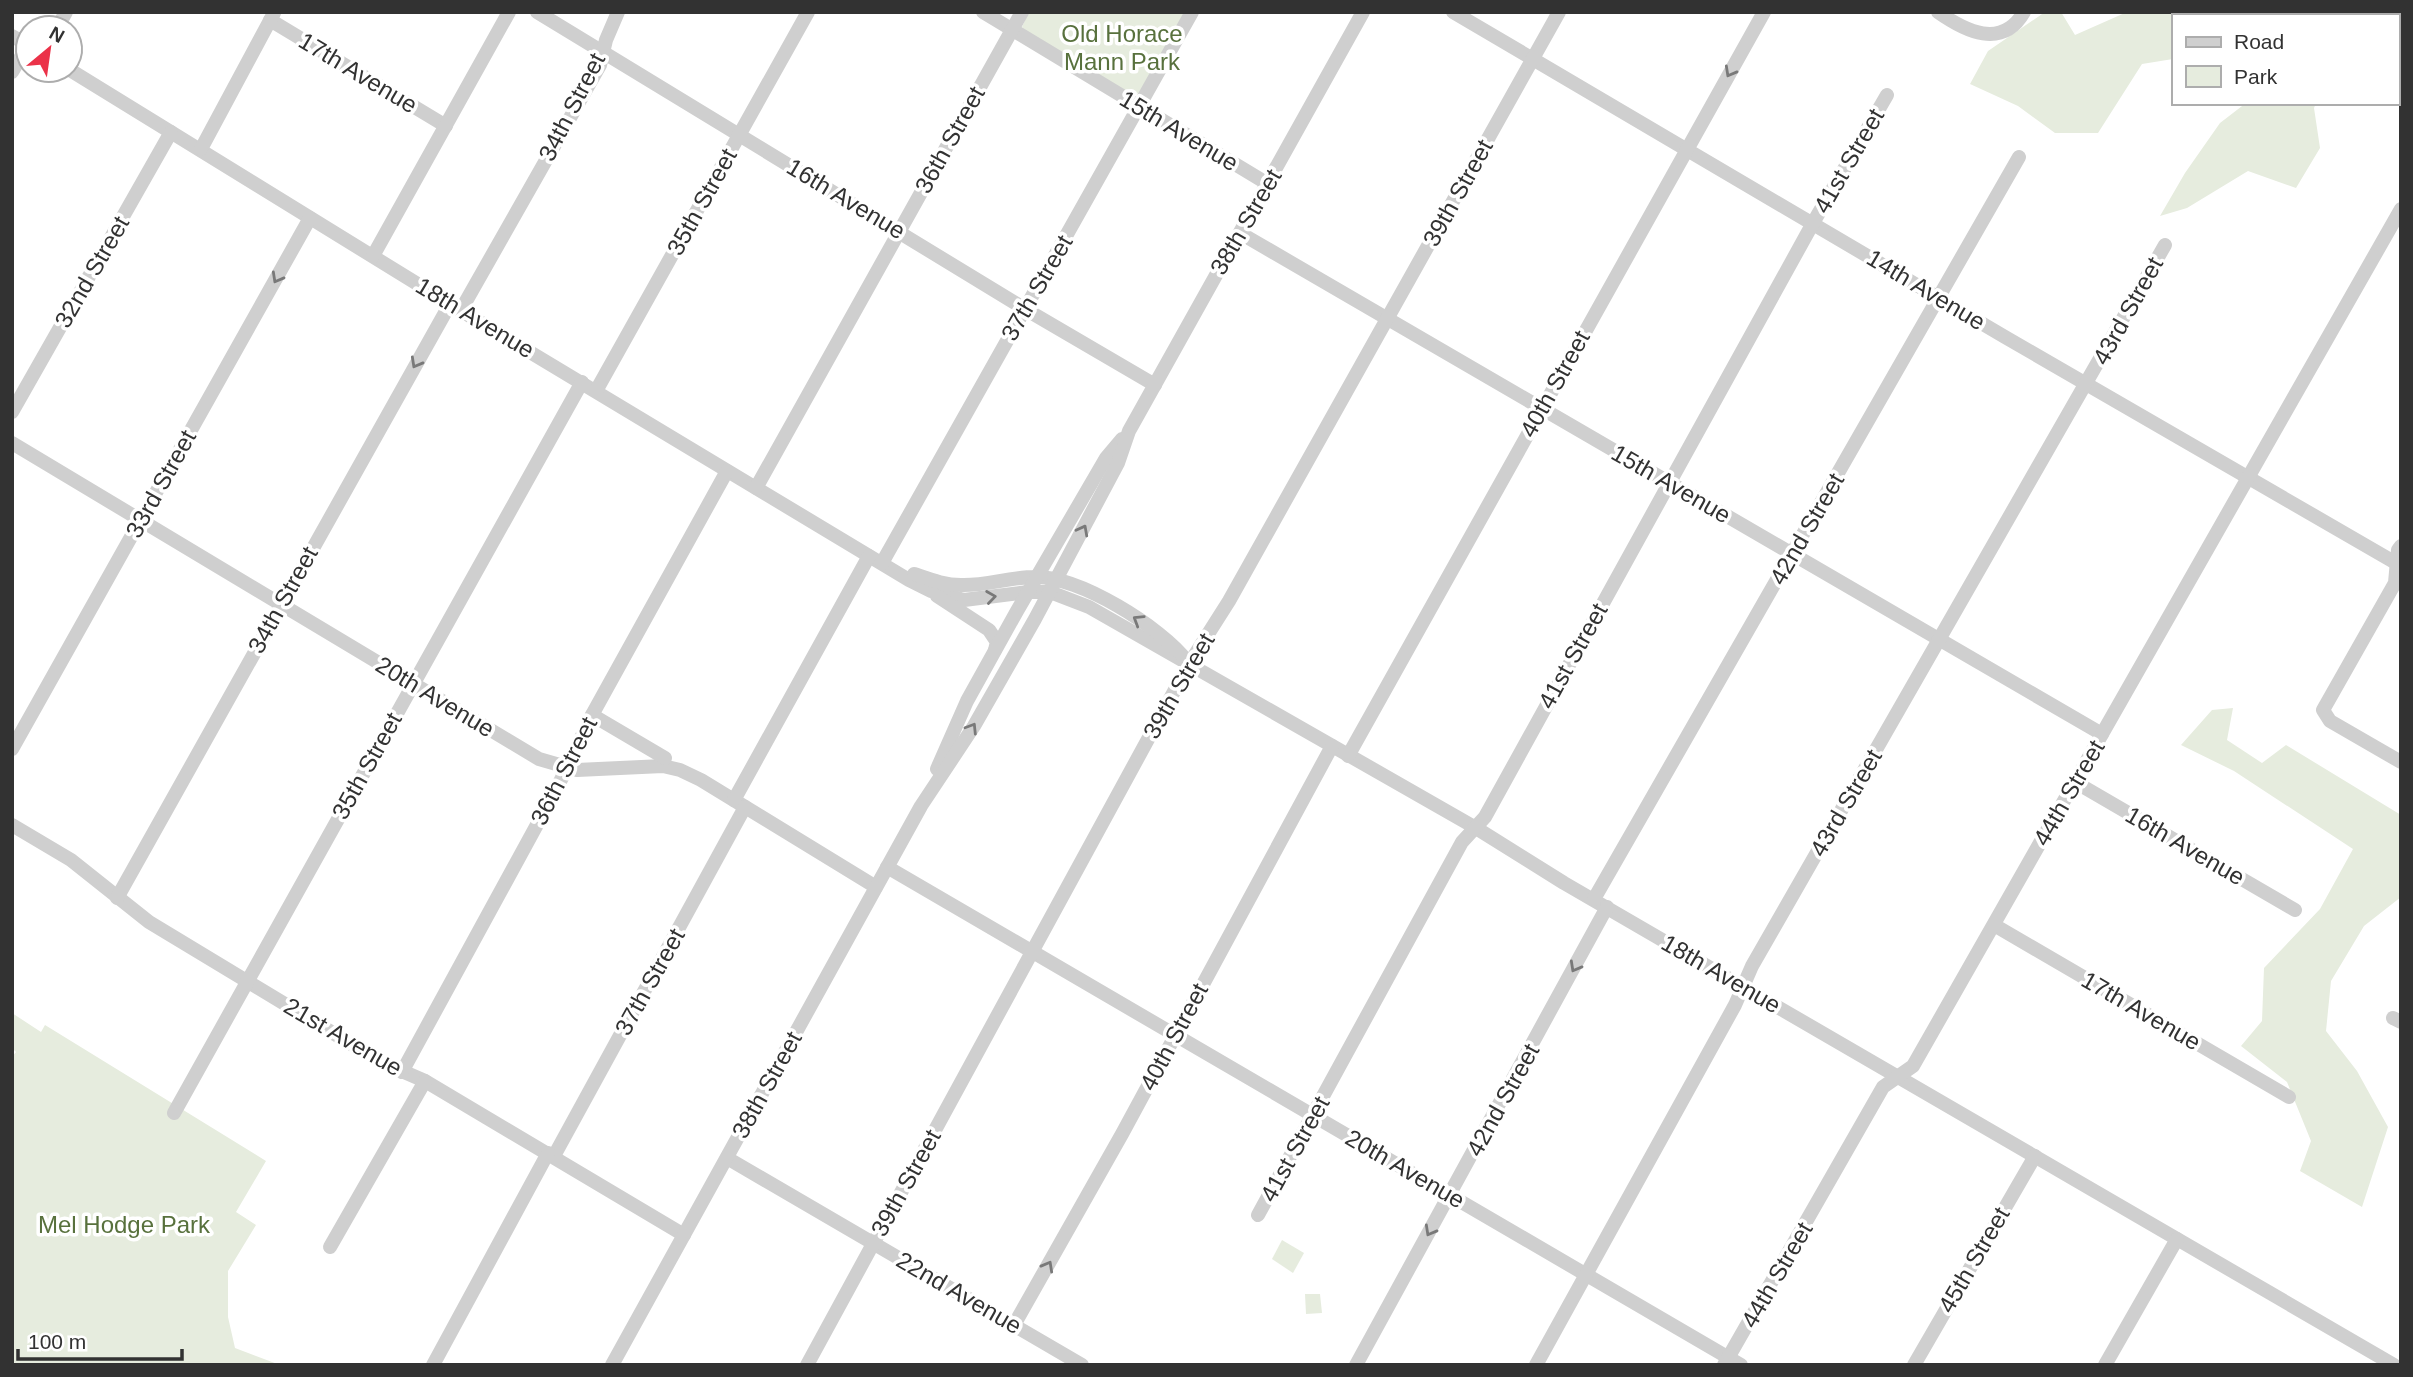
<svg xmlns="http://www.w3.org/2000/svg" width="2413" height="1377" font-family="Arial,sans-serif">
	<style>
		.green { fill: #e6ecde }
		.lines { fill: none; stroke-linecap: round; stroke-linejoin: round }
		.minor { stroke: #cfcfcf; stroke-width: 14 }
		.oneway { stroke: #797979 }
		.labels { text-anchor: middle; stroke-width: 7; stroke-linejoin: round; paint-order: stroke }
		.park-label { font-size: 24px; fill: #58713d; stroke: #fff }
		.street-label { font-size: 24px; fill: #323232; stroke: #fff }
	</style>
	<rect width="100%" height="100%" fill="#fff"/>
	<!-- green -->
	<g class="green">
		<path d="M1029 12H1185L1140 92 1133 96 1025 31 1022 27Z"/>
		<path d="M2045 12H2061L2075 35 2127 12H2369L2367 16H2173V59L2142 64 2098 133H2055L2018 106 1970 84 1988 51Z"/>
		<path d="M2246 103H2316L2314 108 2320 148 2296 188 2248 171 2187 208 2160 216 2185 173 2220 123Z"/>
		<path d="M2233 708 2227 740 2262 763 2286 745 2401 815V897L2364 926 2331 981 2326 1031 2357 1071 2388 1127 2362 1207 2300 1171 2311 1141 2287 1082 2241 1046 2262 1021 2264 968 2320 909 2353 849 2234 771 2181 745 2212 710Z"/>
		<path d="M12 1013 41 1032 45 1025 266 1161 236 1212 256 1225 228 1271V1317L235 1348 280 1365H12V1057L16 1052 12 1048Z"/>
		<path d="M1282 1240 1304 1253 1293 1273 1272 1259Z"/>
		<path d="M1305 1294H1320L1322 1313 1306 1314Z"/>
	</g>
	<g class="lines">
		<!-- minor -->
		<g class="minor">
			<path d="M537 12 1025 309 1155 385"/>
			<path d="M983 12 1268 184"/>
			<path d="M1453 12 2005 337 2401 566"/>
			<path d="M1938 12C1965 31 2002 50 2024 12"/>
			<path d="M270 20 446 126"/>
			<path d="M57 28 66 12"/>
			<path d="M12 36 28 45"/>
			<path d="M70 70 450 304 909 580 931 591 964 600 1028 592H1050L1089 607 1476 828 1564 883 2394 1365"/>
			<path d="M12 72 28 45"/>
			<path d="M201 149 274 13"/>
			<path d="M1240 233 2102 734"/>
			<path d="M373 256 509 12"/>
			<path d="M461 310 600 65 606 40 618 12"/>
			<path d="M596 391 808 12"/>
			<path d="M12 412 171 132"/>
			<path d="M12 443 539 759 577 770 663 766 680 770 701 780 876 887"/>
			<path d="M756 488 1022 12"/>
			<path d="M2401 546 2398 550 2395 583 2323 710 2330 721 2401 762"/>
			<path d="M882 563 1192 12"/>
			<path d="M914 574C929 579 944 585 961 585 985 586 1010 577 1035 577 1079 576 1161 627 1187 661"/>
			<path d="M937 596 989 630 997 642 995 650"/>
			<path d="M592 715 665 758"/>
			<path d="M12 749 310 218"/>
			<path d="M1348 756 1764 12"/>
			<path d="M937 769 967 701 1017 611 1106 458 1122 439"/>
			<path d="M2075 782 2295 910"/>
			<path d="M734 800 869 556"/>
			<path d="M12 825 71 860 149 922 381 1062 425 1081 684 1235"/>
			<path d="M887 867 1741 1365"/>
			<path d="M117 898 450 304"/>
			<path d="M1594 899 2019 157"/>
			<path d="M1994 925 2289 1097"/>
			<path d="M2393 1018 2401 1022"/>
			<path d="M402 1072 557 788 592 715 727 471"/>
			<path d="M174 1113 582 382"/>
			<path d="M554 1156 745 807"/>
			<path d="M727 1158 1082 1365"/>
			<path d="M1258 1215 1462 842 1485 817 1813 223 1887 95"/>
			<path d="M330 1247 425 1081"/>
			<path d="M1014 1325 1122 1134 1332 746"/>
			<path d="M433 1365 548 1153"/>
			<path d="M612 1365 921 806 974 726 1035 619 1118 463 1129 431 1363 12"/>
			<path d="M807 1365 1189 664 1229 601 1559 12"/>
			<path d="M1356 1365 1607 907"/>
			<path d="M1536 1365 1735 1005 1752 966 2165 245"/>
			<path d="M1724 1365 1883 1087 1913 1066 2401 209"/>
			<path d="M1914 1365 2035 1156"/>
			<path d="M2105 1365 2177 1239"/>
		</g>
	</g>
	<!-- one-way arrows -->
	<defs><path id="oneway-chevron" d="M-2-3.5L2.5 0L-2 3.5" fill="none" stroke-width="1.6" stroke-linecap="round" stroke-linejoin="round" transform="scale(1.75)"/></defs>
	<g class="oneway">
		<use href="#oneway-chevron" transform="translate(1730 72) rotate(119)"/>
		<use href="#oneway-chevron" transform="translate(277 278) rotate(119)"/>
		<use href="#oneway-chevron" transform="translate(416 363) rotate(119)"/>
		<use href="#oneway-chevron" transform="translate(1083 530) rotate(-62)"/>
		<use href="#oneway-chevron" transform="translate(991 597) rotate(-8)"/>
		<use href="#oneway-chevron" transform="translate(1138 620) rotate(-148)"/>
		<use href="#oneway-chevron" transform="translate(972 728) rotate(-58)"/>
		<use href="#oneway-chevron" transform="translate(1575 967) rotate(119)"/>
		<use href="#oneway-chevron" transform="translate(1430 1231) rotate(119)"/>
		<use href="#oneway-chevron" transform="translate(1048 1266) rotate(-61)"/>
	</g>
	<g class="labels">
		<!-- park labels -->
		<g class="park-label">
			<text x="1122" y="42">Old Horace<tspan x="1122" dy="28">Mann Park</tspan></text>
			<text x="124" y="1233">Mel Hodge Park</text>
		</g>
		<!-- street labels -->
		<g class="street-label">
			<text transform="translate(358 73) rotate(31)" y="8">17th Avenue</text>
			<text transform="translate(572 107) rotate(-63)" y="8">34th Street</text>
			<text transform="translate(1179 131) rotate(31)" y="8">15th Avenue</text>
			<text transform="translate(950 140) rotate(-61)" y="8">36th Street</text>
			<text transform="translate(1849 161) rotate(-60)" y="8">41st Street</text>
			<text transform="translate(1458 193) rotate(-61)" y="8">39th Street</text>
			<text transform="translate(846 199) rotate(31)" y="8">16th Avenue</text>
			<text transform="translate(702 202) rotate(-61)" y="8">35th Street</text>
			<text transform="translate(1246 222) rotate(-60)" y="8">38th Street</text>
			<text transform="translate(92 272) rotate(-60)" y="8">32nd Street</text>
			<text transform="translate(1037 288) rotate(-60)" y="8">37th Street</text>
			<text transform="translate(1926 290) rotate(31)" y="8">14th Avenue</text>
			<text transform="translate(2128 311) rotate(-61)" y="8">43rd Street</text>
			<text transform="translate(475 318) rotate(31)" y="8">18th Avenue</text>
			<text transform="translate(1555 384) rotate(-61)" y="8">40th Street</text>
			<text transform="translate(161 484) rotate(-61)" y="8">33rd Street</text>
			<text transform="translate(1671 484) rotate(30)" y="8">15th Avenue</text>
			<text transform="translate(1807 529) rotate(-60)" y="8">42nd Street</text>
			<text transform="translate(283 600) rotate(-61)" y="8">34th Street</text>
			<text transform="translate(1573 656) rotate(-61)" y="8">41st Street</text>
			<text transform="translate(1179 686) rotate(-60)" y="8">39th Street</text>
			<text transform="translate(435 697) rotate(31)" y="8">20th Avenue</text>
			<text transform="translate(367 766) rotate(-61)" y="8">35th Street</text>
			<text transform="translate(564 771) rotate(-63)" y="8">36th Street</text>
			<text transform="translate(2069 793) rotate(-60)" y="8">44th Street</text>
			<text transform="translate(1846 803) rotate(-60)" y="8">43rd Street</text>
			<text transform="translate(2185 846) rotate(30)" y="8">16th Avenue</text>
			<text transform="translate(1721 974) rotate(30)" y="8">18th Avenue</text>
			<text transform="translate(650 982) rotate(-61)" y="8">37th Street</text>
			<text transform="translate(2141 1011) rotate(30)" y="8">17th Avenue</text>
			<text transform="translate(343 1037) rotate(30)" y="8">21st Avenue</text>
			<text transform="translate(1174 1037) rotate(-62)" y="8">40th Street</text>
			<text transform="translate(767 1085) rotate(-61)" y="8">38th Street</text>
			<text transform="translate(1503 1100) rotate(-61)" y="8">42nd Street</text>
			<text transform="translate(1295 1149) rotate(-61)" y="8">41st Street</text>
			<text transform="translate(1405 1169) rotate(30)" y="8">20th Avenue</text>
			<text transform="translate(906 1183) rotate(-61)" y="8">39th Street</text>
			<text transform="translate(1974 1260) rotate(-60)" y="8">45th Street</text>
			<text transform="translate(1777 1275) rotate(-60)" y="8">44th Street</text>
			<text transform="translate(959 1293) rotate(30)" y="8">22nd Avenue</text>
		</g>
	</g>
	<!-- border -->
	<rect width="2413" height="1377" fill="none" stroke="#323232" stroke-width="28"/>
	<!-- legend -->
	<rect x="2172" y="14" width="228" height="91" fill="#ffffff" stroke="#adadad" stroke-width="2"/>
	<rect x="2186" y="37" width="35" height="10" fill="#cfcfcf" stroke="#adadad" stroke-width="2"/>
	<text x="2234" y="49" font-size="21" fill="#323232">Road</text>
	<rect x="2186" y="66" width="35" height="21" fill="#e6ecde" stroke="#adadad" stroke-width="2"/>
	<text x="2234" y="84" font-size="21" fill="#323232">Park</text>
	<!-- north arrow -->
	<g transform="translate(49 49) rotate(29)"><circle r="33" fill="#ffffff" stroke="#adadad" stroke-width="2"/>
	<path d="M0-5L12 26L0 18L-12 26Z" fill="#eb3249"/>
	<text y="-10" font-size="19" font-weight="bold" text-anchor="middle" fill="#323232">N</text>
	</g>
	<!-- scale -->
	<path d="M18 1349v10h164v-10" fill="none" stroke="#323232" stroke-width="3.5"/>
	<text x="28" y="1349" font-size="21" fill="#323232" stroke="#ffffff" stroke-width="5" paint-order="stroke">100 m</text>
</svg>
